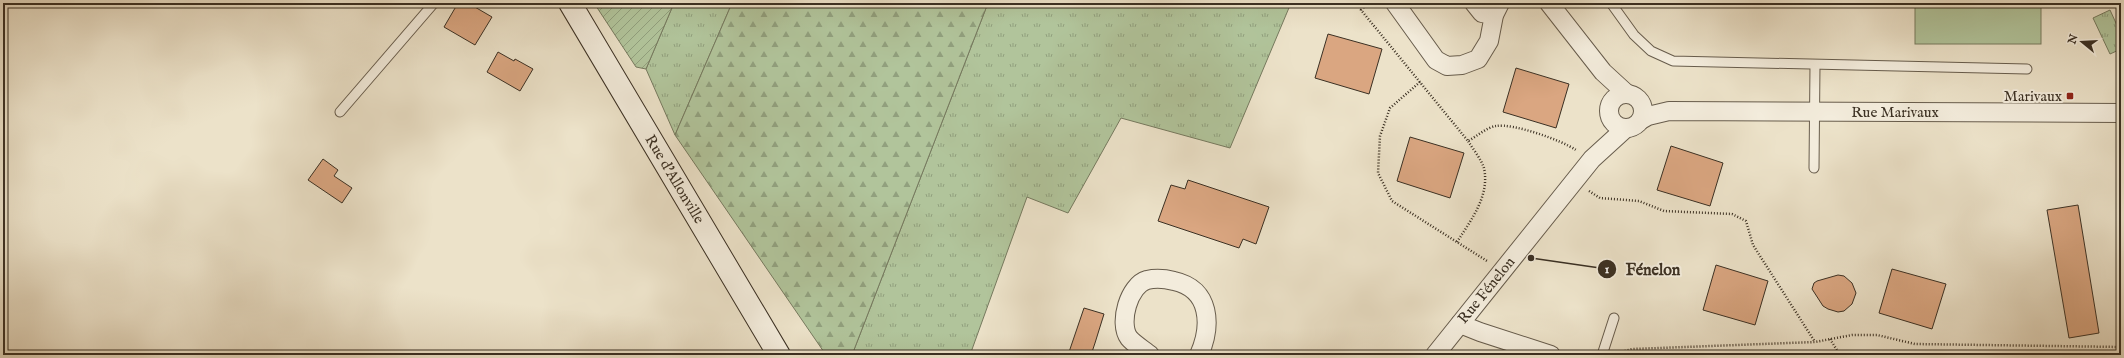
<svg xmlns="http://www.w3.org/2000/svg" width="2124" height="358" font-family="'IM FELL English',serif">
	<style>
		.grass { fill: url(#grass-tufts); stroke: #767a5f }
		.forest { fill: url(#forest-firs); stroke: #767a5f }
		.garden { fill: url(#garden-furrows); stroke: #767a5f }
		.pitch { fill: #b1c49b; stroke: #767a5f }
		.building { fill: #daa681; stroke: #3b3023 }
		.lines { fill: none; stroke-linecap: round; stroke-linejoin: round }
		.lane-casing { stroke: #675c4c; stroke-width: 11 }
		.street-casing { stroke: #675c4c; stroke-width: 20 }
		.secondary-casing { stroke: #3b3023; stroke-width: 24 }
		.path { stroke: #3b3023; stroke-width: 2.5; stroke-dasharray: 1 2; stroke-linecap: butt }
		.lane { stroke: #f3ecdc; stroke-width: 9 }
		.street { stroke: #f3ecdc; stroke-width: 18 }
		.secondary { stroke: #f3ecdc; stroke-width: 22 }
		.poi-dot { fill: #8f2418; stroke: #f3ecdc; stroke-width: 1.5 }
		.labels { text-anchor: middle; stroke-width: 4; stroke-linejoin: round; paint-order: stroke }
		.poi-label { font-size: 15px; fill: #3b3023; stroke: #f3ecdc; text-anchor: end }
		.street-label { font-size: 15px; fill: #3b3023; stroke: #f3ecdc }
		.leader { fill: none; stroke: #3b3023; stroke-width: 1.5 }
		.callout-dot { fill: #3b3023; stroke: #f3ecdc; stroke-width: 1.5 }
		.mark-label { font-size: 12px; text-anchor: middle; font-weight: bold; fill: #fff }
		.callout-label { font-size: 16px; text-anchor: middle; font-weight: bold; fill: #3b3023; stroke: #f3ecdc; stroke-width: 4; stroke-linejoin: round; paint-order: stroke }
	</style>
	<defs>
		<pattern id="grass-tufts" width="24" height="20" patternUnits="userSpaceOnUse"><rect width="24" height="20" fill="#b1c49b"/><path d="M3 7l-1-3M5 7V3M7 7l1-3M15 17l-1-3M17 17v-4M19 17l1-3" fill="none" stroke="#91a07e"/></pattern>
		<pattern id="forest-firs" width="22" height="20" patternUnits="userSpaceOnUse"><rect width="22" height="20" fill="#b1c49b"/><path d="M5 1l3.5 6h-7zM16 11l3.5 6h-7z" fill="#91a07e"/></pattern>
		<pattern id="garden-furrows" width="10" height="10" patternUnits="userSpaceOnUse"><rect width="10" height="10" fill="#b1c49b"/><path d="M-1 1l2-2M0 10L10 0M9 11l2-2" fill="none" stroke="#91a07e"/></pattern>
	</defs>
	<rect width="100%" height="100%" fill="#ece2c9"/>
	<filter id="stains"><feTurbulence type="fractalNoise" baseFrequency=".005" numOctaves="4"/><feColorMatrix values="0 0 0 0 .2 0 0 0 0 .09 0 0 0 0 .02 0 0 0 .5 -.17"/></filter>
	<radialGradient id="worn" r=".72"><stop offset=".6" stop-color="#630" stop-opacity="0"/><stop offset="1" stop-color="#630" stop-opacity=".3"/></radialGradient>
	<!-- grass -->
	<g class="grass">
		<path d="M674 3H732L675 135 646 69Z"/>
		<path d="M988 3H1291L1230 148 1121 118 1068 213 1027 197 970 355H852Z"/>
		<path d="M2110 10 2121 34V49L2110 54 2093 18Z"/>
	</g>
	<!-- forest -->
	<path class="forest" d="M732 3H988L852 355H826L675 135Z"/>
	<!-- garden -->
	<path class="garden" d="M594 3H674L646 69 636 67Z"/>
	<!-- pitch -->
	<rect class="pitch" x="1915" y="3" width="126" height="41"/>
	<!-- building -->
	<g class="building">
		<path d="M458 3H468L492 17 475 45 444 27Z"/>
		<path d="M1328 34 1382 49 1369 94 1315 78Z"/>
		<path d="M498 52 514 61 515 59 533 69 520 91 487 72Z"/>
		<path d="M1516 68 1569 84 1556 128 1503 112Z"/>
		<path d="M1410 137 1464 153 1450 198 1397 181Z"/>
		<path d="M1671 146 1723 163 1710 206 1657 190Z"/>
		<path d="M323 159 338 170 334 176 352 188 342 203 308 180Z"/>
		<path d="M1188 180 1269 207 1256 244 1243 239 1239 248 1158 221 1171 185 1185 189Z"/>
		<path d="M2078 205 2099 333 2069 338 2047 210Z"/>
		<path d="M1716 265 1768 281 1755 325 1703 310Z"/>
		<path d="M1892 269 1946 284 1932 329 1879 313Z"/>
		<path d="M1838 275 1844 276 1852 283 1856 293 1852 304 1844 311 1838 312 1828 309 1823 306 1812 289 1814 283 1817 281Z"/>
		<path d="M1084 308 1104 314 1095 343 1091 355H1068Z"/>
	</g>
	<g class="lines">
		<defs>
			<g id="lane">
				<path d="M1611 3 1634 35 1651 51 1673 61 2027 69"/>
				<path d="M340 112 434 3"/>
				<path d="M1814 168 1815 65"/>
				<path d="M1602 355 1614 318"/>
			</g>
			<g id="street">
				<path d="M1395 3 1436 60 1447 66 1462 65 1478 59 1489 41 1494 15 1500 3"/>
				<path d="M1474 3 1482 13 1494 15"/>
				<path d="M1549 3 1603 72 1627 94"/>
				<circle cx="1626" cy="111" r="17"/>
				<path d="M1641 120 1648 116 1669 111 2121 113"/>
				<path d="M1460 324 1480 332 1551 355"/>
				<path d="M1150 355C1144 350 1134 344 1129 338 1118 323 1129 285 1147 280 1156 278 1166 279 1174 281 1211 289 1212 326 1199 355"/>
				<path d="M1435 355 1592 159 1626 128"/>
			</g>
			<path id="secondary" d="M570 3 779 355"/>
		</defs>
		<!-- lane casing -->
		<use href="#lane" class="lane-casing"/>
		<!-- street casing -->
		<use href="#street" class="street-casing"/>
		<!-- secondary casing -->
		<use href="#secondary" class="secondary-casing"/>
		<!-- path -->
		<g class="path">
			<path d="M1368 3 1361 10 1468 141C1476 137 1487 127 1496 126 1513 123 1561 140 1576 150"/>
			<path d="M1420 82 1390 108 1380 136 1378 173 1392 201 1487 261"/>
			<path d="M1589 191 1600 198 1639 201 1664 211 1732 214 1746 221 1753 245 1815 342"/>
			<path d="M1457 242C1471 220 1490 196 1484 168 1481 159 1473 149 1468 141"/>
			<path d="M1830 339 1840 355"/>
			<path d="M1616 353 1633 349 1815 342 1852 335H1877L1915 344 2121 347"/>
		</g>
		<!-- lane -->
		<use href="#lane" class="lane"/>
		<!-- street -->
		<use href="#street" class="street"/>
		<!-- secondary -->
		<use href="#secondary" class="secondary"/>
	</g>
	<!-- markers -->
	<rect class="poi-dot" x="2066" y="92" width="8" height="8" rx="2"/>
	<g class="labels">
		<!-- poi labels -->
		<g class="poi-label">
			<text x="2062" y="101">Marivaux</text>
		</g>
		<!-- street labels -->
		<g class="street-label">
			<text x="1895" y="117">Rue Marivaux</text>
			<text transform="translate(675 179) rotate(59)" y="5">Rue d'Allonville</text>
			<text transform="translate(1486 290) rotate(-51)" y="5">Rue Fénelon</text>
		</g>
	</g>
	<!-- callouts -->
	<path class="leader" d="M1531 258L1607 269"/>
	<g class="callout-dot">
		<circle cx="1531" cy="258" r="4"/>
		<circle cx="1607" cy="269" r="10"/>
	</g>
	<g class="mark-label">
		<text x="1607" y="273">1</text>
	</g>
	<g class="callout-label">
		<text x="1653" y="275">Fénelon</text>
	</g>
	<!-- margin -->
	<rect width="2124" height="358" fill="none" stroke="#ece2c9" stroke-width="16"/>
	<rect x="4" y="4" width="2116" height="350" fill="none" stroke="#3b3023" stroke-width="2"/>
	<rect x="8" y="8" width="2108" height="342" fill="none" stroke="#3b3023"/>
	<!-- north arrow -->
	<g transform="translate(2082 42) rotate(288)" stroke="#f3ecdc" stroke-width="3" paint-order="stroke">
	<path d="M0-3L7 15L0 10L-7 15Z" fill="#3b3023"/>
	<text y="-6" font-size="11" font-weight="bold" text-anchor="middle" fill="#3b3023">N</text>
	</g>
	<rect width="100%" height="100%" filter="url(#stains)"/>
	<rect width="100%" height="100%" fill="url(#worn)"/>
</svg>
